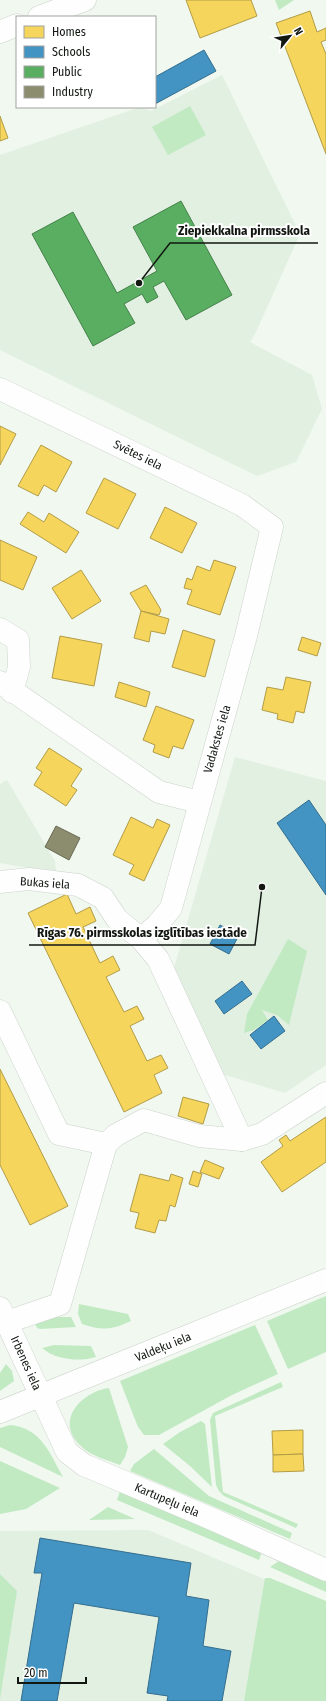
<svg xmlns="http://www.w3.org/2000/svg" width="326" height="1701" font-family="'Fira Sans Condensed',sans-serif">
	<style>
		.built { fill: #e2f0e2 }
		.green { fill: #c1eac3 }
		.homes { fill: #f6d55c; stroke: #b29c46 }
		.schools { fill: #4393c3; stroke: #346e8e }
		.public { fill: #5aae61; stroke: #448149 }
		.industry { fill: #8c8c6e; stroke: #676952 }
		.lines { fill: none; stroke-linecap: round; stroke-linejoin: round }
		.minor-casing { stroke: #cdd3cd; stroke-width: 23 }
		.minor { stroke: #fdfefd; stroke-width: 22 }
		.labels { text-anchor: middle; stroke-width: 4; stroke-linejoin: round; paint-order: stroke }
		.street-label { font-size: 12px; fill: #121712; stroke: #fff }
		.leader { fill: none; stroke: #121712; stroke-width: 1.5 }
		.callout-dot { fill: #121712; stroke: #fff; stroke-width: 1.5 }
		.callout-label { font-size: 13px; text-anchor: middle; font-weight: bold; fill: #121712; stroke: #fff; stroke-width: 4; stroke-linejoin: round; paint-order: stroke }
	</style>
	<rect width="100%" height="100%" fill="#f0f8f0"/>
	<!-- built -->
	<g class="built">
		<path d="M222 75 300 234 256 332 250 342 312 375 322 409 296 462 257 476 0 350V155L140 107 151 111Z"/>
		<path d="M235 757 326 781V1065L285 1093 222 1074 174 968Z"/>
		<path d="M7 780 55 861 56 873 0 863V784Z"/>
		<path d="M148 1530 326 1605V1701H0V1531Z"/>
	</g>
	<!-- green -->
	<g class="green">
		<path d="M275 0H294L279 10Z"/>
		<path d="M190 106 206 135 168 155 152 127Z"/>
		<path d="M288 939 307 951 289 1025 277 1015 262 1010 268 1020 254 1030 244 1033 247 1014Z"/>
		<path d="M326 1296V1352L288 1369 267 1321Z"/>
		<path d="M79 1304 128 1314 131 1321C111 1330 103 1331 82 1324L78 1314Z"/>
		<path d="M54 1317H71L76 1327 40 1329 37 1328 34 1322Z"/>
		<path d="M255 1325 278 1374 232 1395 159 1435H144L138 1427 120 1381Z"/>
		<path d="M54 1345 91 1346 96 1357C79 1362 56 1360 42 1348Z"/>
		<path d="M6 1364 12 1371 14 1381 0 1391V1373Z"/>
		<path d="M281 1382 283 1387 215 1416 223 1492 298 1524 296 1528 224 1496 219 1491 216 1485 210 1420 213 1413Z"/>
		<path d="M109 1388 128 1447 125 1457 120 1465C108 1460 90 1456 81 1446 54 1421 81 1392 109 1388Z"/>
		<path d="M201 1421 205 1424 212 1487 190 1466 163 1444 180 1432Z"/>
		<path d="M10 1425C41 1428 49 1452 63 1477L0 1447V1428Z"/>
		<path d="M154 1449 209 1496 292 1533 290 1539 130 1471 134 1464Z"/>
		<path d="M0 1461 60 1488 26 1509 0 1514Z"/>
		<path d="M120 1491 262 1552 259 1560 117 1500Z"/>
		<path d="M108 1507 135 1519 89 1520Z"/>
		<path d="M279 1561 326 1580V1592L270 1567Z"/>
		<path d="M0 1574 17 1591 0 1699Z"/>
		<path d="M265 1578H270L326 1601V1701H244Z"/>
	</g>
	<!-- homes -->
	<g class="homes">
		<path d="M186 0H251L257 16 200 38Z"/>
		<path d="M310 11 317 32 326 28V40L321 42 326 54V154L276 23Z"/>
		<path d="M0 116 8 138 0 141Z"/>
		<path d="M0 426 16 434 0 465Z"/>
		<path d="M41 445 72 462 56 492 44 485 38 496 18 486Z"/>
		<path d="M104 478 136 494 118 529 86 513Z"/>
		<path d="M165 507 197 523 182 553 150 538Z"/>
		<path d="M28 512 44 522 49 513 79 532 66 553 20 524Z"/>
		<path d="M0 540 37 557 23 590 0 580Z"/>
		<path d="M214 560 236 567 220 615 187 604 192 590 184 588 187 578 192 580 197 566 210 571Z"/>
		<path d="M81 570 101 601 72 619 52 588Z"/>
		<path d="M146 585 161 610 159 615 141 611 130 593Z"/>
		<path d="M141 611 169 619 165 634 151 631 149 642 134 638Z"/>
		<path d="M183 630 215 640 205 677 172 667Z"/>
		<path d="M60 636 102 644 94 686 52 678Z"/>
		<path d="M302 637 321 643 317 656 298 650Z"/>
		<path d="M286 677 311 682 304 713 296 711 293 723 277 719 278 714 262 710 267 687 283 690Z"/>
		<path d="M119 682 150 692 146 707 115 697Z"/>
		<path d="M156 706 194 720 183 749 173 746 169 758 153 752 155 745 143 740Z"/>
		<path d="M49 748 82 769 71 786 77 790 66 806 34 785 42 772 36 768Z"/>
		<path d="M131 817 153 828 157 819 170 825 144 881 129 874 134 865 113 855Z"/>
		<path d="M67 894 76 914 90 907 96 921 83 927 100 963 113 956 120 970 106 977 124 1012 137 1006 144 1019 130 1026 147 1061 161 1055 168 1068 154 1075 162 1093 124 1112 28 913Z"/>
		<path d="M0 1069 68 1206 30 1225 0 1165Z"/>
		<path d="M183 1097 209 1104 203 1124 178 1116Z"/>
		<path d="M326 1117V1162L282 1192 261 1162 283 1146 279 1140 286 1135 290 1141Z"/>
		<path d="M205 1160 224 1168 219 1179 200 1172Z"/>
		<path d="M193 1171 202 1174 198 1187 189 1184Z"/>
		<path d="M140 1174 169 1181 171 1174 183 1178 175 1207 170 1205 166 1221 159 1220 155 1233 135 1228 139 1213 130 1211Z"/>
		<path d="M303 1430V1454L273 1455 272 1431Z"/>
		<path d="M303 1454 304 1471 273 1472V1455Z"/>
	</g>
	<!-- schools -->
	<g class="schools">
		<path d="M204 50 216 71 155 104V77Z"/>
		<path d="M309 800 326 825V895L277 823Z"/>
		<path d="M220 925 239 935 229 954 210 944Z"/>
		<path d="M242 981 252 994 224 1014 215 1001Z"/>
		<path d="M274 1016 285 1031 261 1049 250 1035Z"/>
		<path d="M40 1538 191 1563 186 1596 209 1600 203 1646 231 1651 222 1701H167L168 1696 147 1693 159 1617 74 1603 57 1701H21L42 1573H34Z"/>
	</g>
	<!-- public -->
	<path class="public" d="M181 201 232 295 186 320 164 281 153 287 158 297 147 303 142 294 124 304 135 323 93 346 32 234 73 212 117 293 157 271 133 227Z"/>
	<!-- industry -->
	<path class="industry" d="M56 826 80 838 69 860 45 847Z"/>
	<g class="lines">
		<defs>
			<g id="minor">
				<path d="M39 17 85 0"/>
				<path d="M0 32 17 25"/>
				<path d="M0 389 242 505 272 527 246 636 171 908 157 925 141 939"/>
				<path d="M0 629 18 640 19 667 12 692"/>
				<path d="M0 682 159 792 199 802"/>
				<path d="M0 882 29 879 78 885 103 898 117 919 141 939 158 959 242 1140 262 1134 326 1093"/>
				<path d="M0 1011 59 1134 106 1144"/>
				<path d="M0 1308 67 1452 84 1465 212 1519 326 1570"/>
				<path d="M7 1322 60 1304 106 1144 116 1135 144 1120 199 1136 242 1140"/>
				<path d="M0 1412 326 1280"/>
			</g>
		</defs>
		<!-- minor casing -->
		<use href="#minor" class="minor-casing"/>
		<!-- minor -->
		<use href="#minor" class="minor"/>
	</g>
	<g class="labels">
		<!-- street labels -->
		<g class="street-label">
			<text transform="translate(138 455) rotate(26)" y="4">Svētes iela</text>
			<text transform="translate(217 739) rotate(-74)" y="4">Vadakstes iela</text>
			<text transform="translate(45 883) rotate(4)" y="4">Bukas iela</text>
			<text transform="translate(163 1347) rotate(-22)" y="4">Valdeķu iela</text>
			<text transform="translate(26 1363) rotate(66)" y="4">Irbenes iela</text>
			<text transform="translate(167 1500) rotate(23)" y="4">Kartupeļu iela</text>
		</g>
	</g>
	<!-- callouts -->
	<path class="leader" d="M139 283L170 243H318M262 887L255 945H29"/>
	<g class="callout-dot">
		<circle cx="139" cy="283" r="4"/>
		<circle cx="262" cy="887" r="4"/>
	</g>
	<g class="callout-label">
		<text x="244" y="235">Ziepiekkalna pirmsskola</text>
		<text x="142" y="937">Rīgas 76. pirmsskolas izglītības iestāde</text>
	</g>
	<!-- legend -->
	<rect x="16" y="16" width="140" height="92" fill="#ffffff" stroke="#a0a2a0"/>
	<rect x="24" y="26" width="20" height="12" fill="#f6d55c" stroke="#a0a2a0"/>
	<text x="52" y="36" font-size="12" fill="#121712">Homes</text>
	<rect x="24" y="46" width="20" height="12" fill="#4393c3" stroke="#a0a2a0"/>
	<text x="52" y="56" font-size="12" fill="#121712">Schools</text>
	<rect x="24" y="66" width="20" height="12" fill="#5aae61" stroke="#a0a2a0"/>
	<text x="52" y="76" font-size="12" fill="#121712">Public</text>
	<rect x="24" y="86" width="20" height="12" fill="#8c8c6e" stroke="#a0a2a0"/>
	<text x="52" y="96" font-size="12" fill="#121712">Industry</text>
	<!-- north arrow -->
	<g transform="translate(290 36) rotate(60)" stroke="#ffffff" stroke-width="3" paint-order="stroke">
	<path d="M0-3L7 15L0 10L-7 15Z" fill="#121712"/>
	<text y="-6" font-size="11" font-weight="bold" text-anchor="middle" fill="#121712">N</text>
	</g>
	<!-- scale -->
	<path d="M18 1677v6h68v-6" fill="none" stroke="#121712" stroke-width="2"/>
	<text x="24" y="1677" font-size="12" fill="#121712" stroke="#ffffff" stroke-width="3" paint-order="stroke">20 m</text>
</svg>
